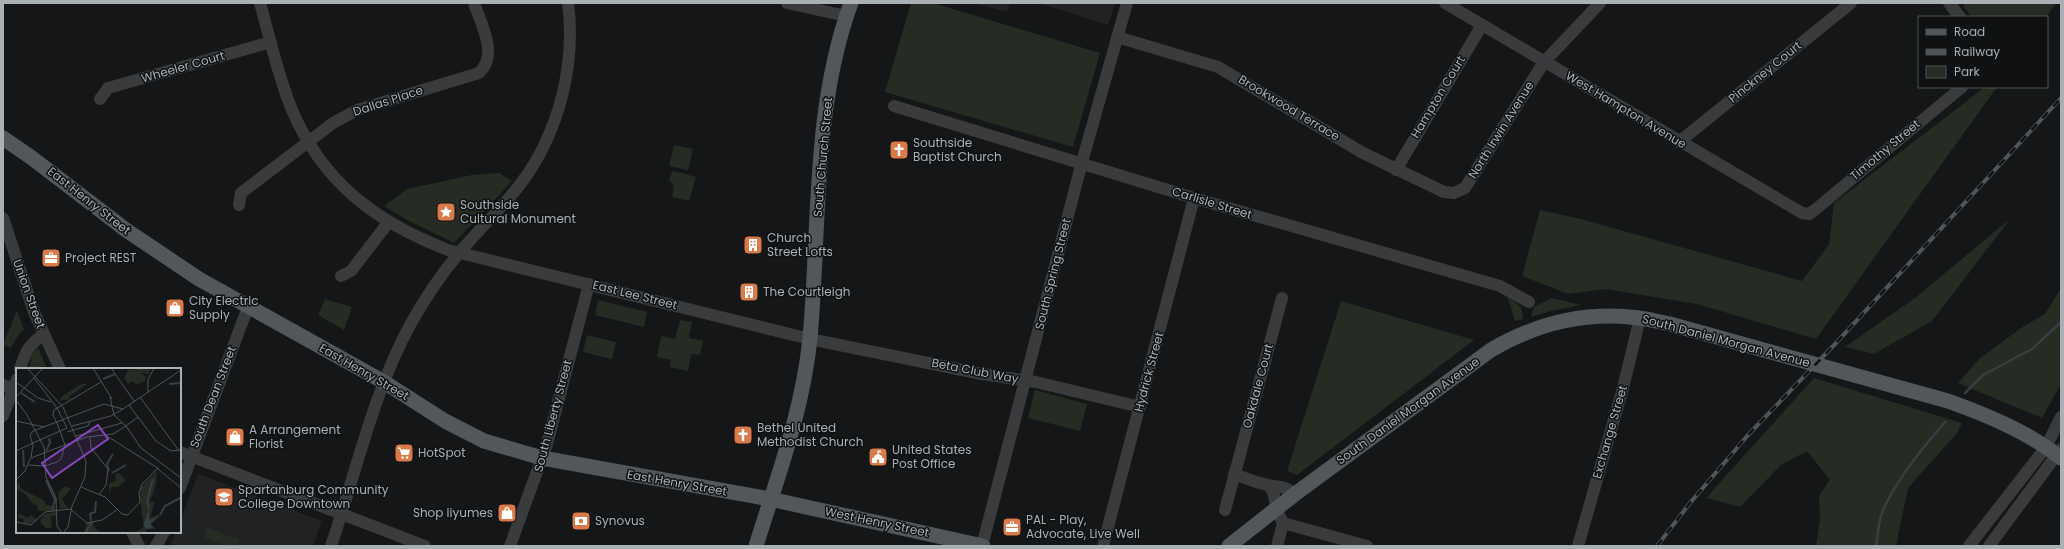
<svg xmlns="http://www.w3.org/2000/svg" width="2064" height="549" font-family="Poppins,sans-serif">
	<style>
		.built { fill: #212224 }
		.green { fill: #262b24 }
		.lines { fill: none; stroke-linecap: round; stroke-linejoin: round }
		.stream { stroke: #344042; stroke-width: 2.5 }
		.minor { stroke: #393b3d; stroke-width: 12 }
		.major { stroke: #53575a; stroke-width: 15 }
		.rail-casing { stroke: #525558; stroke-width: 4 }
		.rail { stroke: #101112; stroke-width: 2.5; stroke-dasharray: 8; stroke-linecap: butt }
		.labels { text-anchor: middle; stroke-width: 3; stroke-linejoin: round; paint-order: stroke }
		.street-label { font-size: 12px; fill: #a9b1b5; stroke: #101112 }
		.poi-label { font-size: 12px; fill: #a9b1b5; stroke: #101112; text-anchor: start }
		.inset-river { fill: none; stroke: #344042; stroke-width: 2 }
		.inset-road { fill: none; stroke: #505456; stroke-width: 1 }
		.view { fill: #8447bd; fill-opacity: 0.15; stroke: #8447bd; stroke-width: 2 }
		.inset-edge { fill: none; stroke: #a9b1b5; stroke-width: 2 }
	</style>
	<rect width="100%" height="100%" fill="#151617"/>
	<!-- built -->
	<g class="built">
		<path d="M974 3H1010L1007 12Z"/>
		<path d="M1039 3H1115L1108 25Z"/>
		<path d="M198 474 322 521 313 546H170L176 532H180V521Z"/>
	</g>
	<!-- green -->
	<g class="green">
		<path d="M911 3H933L1100 53 1073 147 885 92Z"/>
		<path d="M1967 3H2056L2046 17H1972L1963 6Z"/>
		<path d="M1985 87H1997L1816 339 1697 304 1606 289 1568 294 1522 276 1540 210 1581 219 1802 281 1829 244 1834 203Z"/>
		<path d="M674 145 693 149 688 170 669 166Z"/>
		<path d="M674 171 696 177 689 201 672 197 674 185 669 180 672 172Z"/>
		<path d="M499 173 512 181 454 243 405 219 384 206 407 189 472 175Z"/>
		<path d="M2011 218 1932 321 1874 354 1845 347 1915 298Z"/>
		<path d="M2061 288V384L2042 418 1958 383 1980 358 2024 326 2045 314Z"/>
		<path d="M1507 296 1521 307 1523 319 1515 321Z"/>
		<path d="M1552 298 1581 305 1551 311 1531 317 1534 307Z"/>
		<path d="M325 299 352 307 344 330 318 315Z"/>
		<path d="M598 300 647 312 644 327 595 315Z"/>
		<path d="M1341 301 1474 340 1297 475 1287 471Z"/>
		<path d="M17 310 24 330 19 334 11 348 3 345Z"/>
		<path d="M680 320 692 322 689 338 703 341 700 355 691 354 688 371 670 367 671 360 657 357 661 336 675 339Z"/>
		<path d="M587 335 616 342 612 359 583 352Z"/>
		<path d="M38 347 47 369H29L32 354Z"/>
		<path d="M1814 378 1962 423 1957 433 1908 488 1896 546H1816L1820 519 1819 496 1830 480 1807 451 1781 465 1740 507 1706 498Z"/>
		<path d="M1035 390 1087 404 1080 431 1028 418Z"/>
		<path d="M206 527 239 540 237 546H227L203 537Z"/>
	</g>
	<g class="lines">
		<!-- stream -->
		<g class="stream">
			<path d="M1965 393 1983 375 2032 349 2061 322"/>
			<path d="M1876 546C1878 536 1878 522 1882 513 1893 484 1924 446 1945 422"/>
		</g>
		<!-- minor -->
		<g class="minor">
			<path d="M260 3C270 39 278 76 292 110 323 183 376 222 448 250L810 339 982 374 1036 382 1140 407"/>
			<path d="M787 3 846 16"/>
			<path d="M1445 3 1802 213 1809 214 1816 209 1962 87"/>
			<path d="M1949 3 1960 17"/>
			<path d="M1117 37 1218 67 1363 153 1444 192 1454 193 1465 188 1544 62 1600 3"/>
			<path d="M100 99 108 88 271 42"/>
			<path d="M894 106 1194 198 1500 286 1529 302"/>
			<path d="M1679 142 1851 3"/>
			<path d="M1396 170 1482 25"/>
			<path d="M239 205 241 193 333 123 357 110 479 73C499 55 481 24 474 3"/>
			<path d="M3 218 34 312 60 369"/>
			<path d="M341 276 351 271 388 223"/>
			<path d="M20 369C25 353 29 343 44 335"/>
			<path d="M3 385 17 390"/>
			<path d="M3 416 17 379"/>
			<path d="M180 452 425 546"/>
			<path d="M1234 474C1245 478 1257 483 1268 485 1281 488 1283 485 1295 494"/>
			<path d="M1270 486 1274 495 1276 509 1283 523 1277 546"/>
			<path d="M180 488 248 307"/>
			<path d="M1225 510 1282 298"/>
			<path d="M1283 523 1367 546"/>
			<path d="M132 532 139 546"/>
			<path d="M156 546 164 532"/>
			<path d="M331 546C356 473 373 393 410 325 424 300 441 274 460 252 480 228 503 207 522 182 559 132 576 64 568 3"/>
			<path d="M510 546 547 444 589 284"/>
			<path d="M982 546 1082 162 1127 3"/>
			<path d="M1103 546 1194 198"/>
			<path d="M1578 546 1623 388 1640 318"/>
			<path d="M1969 546 2046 447 2061 417"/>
			<path d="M1989 546 2061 449"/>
		</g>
		<!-- major -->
		<g class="major">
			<path d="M3 138 32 158 126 230 199 279 384 382 445 421 484 441 542 458 770 499 983 546"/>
			<path d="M756 546C777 478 803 410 810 338 820 227 812 110 851 3"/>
			<path d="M1229 546 1295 494 1491 350C1537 323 1586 311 1639 318 1649 319 1659 322 1670 324L1948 401C1987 415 2028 432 2061 458"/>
		</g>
		<defs>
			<path id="rail" d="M1657 546 1690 503 1748 435 1836 343 2061 98"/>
		</defs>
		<!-- rail casing -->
		<use href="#rail" class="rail-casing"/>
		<!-- rail -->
		<use href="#rail" class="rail"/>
	</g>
	<!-- icons -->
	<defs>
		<symbol id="church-square" viewBox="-11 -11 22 22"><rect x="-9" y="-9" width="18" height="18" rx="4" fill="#da7a49" stroke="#101112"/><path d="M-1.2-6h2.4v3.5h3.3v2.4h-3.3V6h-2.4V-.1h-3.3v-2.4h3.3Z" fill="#fff"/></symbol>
		<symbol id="sight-square" viewBox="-11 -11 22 22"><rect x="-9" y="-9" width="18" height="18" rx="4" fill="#da7a49" stroke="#101112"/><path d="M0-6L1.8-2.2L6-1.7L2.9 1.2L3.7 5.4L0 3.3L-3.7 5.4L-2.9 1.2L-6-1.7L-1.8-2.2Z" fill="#fff"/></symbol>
		<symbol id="building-square" viewBox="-11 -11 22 22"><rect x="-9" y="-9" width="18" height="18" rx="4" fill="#da7a49" stroke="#101112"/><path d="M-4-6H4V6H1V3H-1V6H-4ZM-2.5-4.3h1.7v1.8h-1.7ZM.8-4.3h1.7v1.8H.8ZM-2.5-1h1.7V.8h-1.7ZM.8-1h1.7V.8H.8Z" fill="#fff"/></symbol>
		<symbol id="office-square" viewBox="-11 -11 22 22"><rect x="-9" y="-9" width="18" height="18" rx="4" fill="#da7a49" stroke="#101112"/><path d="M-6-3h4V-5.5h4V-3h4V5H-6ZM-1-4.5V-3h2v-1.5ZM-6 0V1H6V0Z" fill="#fff"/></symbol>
		<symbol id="shop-square" viewBox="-11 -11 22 22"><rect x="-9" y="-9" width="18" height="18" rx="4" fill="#da7a49" stroke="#101112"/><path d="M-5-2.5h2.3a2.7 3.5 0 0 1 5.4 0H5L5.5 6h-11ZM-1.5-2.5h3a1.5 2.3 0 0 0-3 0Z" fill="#fff"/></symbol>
		<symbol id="supermarket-square" viewBox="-11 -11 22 22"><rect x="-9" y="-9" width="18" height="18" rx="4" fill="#da7a49" stroke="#101112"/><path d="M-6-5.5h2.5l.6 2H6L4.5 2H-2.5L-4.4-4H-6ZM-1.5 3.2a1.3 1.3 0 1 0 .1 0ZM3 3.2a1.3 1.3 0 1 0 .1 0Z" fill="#fff"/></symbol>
		<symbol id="civic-square" viewBox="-11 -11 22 22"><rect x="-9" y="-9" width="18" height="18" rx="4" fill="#da7a49" stroke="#101112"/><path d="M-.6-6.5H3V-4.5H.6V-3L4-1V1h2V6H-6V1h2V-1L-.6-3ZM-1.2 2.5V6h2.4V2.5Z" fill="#fff"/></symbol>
		<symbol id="university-square" viewBox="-11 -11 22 22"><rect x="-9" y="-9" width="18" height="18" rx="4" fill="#da7a49" stroke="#101112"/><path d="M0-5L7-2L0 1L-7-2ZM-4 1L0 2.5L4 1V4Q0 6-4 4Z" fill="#fff"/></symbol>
		<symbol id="bank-square" viewBox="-11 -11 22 22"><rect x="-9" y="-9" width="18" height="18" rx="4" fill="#da7a49" stroke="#101112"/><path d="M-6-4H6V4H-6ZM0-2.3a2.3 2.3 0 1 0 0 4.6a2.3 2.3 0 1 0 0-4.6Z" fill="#fff"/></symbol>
	</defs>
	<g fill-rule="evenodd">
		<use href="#church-square" x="888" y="139" width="22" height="22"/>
		<use href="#sight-square" x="435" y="201" width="22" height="22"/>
		<use href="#building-square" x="742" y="234" width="22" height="22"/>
		<use href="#office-square" x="40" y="247" width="22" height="22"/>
		<use href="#building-square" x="738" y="281" width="22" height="22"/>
		<use href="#shop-square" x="164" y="297" width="22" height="22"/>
		<use href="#church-square" x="732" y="424" width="22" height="22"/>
		<use href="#shop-square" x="224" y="426" width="22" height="22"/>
		<use href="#supermarket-square" x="393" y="442" width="22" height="22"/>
		<use href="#civic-square" x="867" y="446" width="22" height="22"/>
		<use href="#university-square" x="213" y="486" width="22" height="22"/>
		<use href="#shop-square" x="496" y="502" width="22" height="22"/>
		<use href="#bank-square" x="570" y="510" width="22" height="22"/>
		<use href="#office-square" x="1001" y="516" width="22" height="22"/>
	</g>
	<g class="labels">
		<!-- street labels -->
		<g class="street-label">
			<text transform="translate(183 67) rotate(-16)" y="4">Wheeler Court</text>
			<text transform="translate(1765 72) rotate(-39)" y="4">Pinckney Court</text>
			<text transform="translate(1438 97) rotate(-59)" y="4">Hampton Court</text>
			<text transform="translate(388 101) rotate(-18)" y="4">Dallas Place</text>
			<text transform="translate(1289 108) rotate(31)" y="4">Brookwood Terrace</text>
			<text transform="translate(1626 110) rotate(31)" y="4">West Hampton Avenue</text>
			<text transform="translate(1501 130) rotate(-58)" y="4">North Irwin Avenue</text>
			<text transform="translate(1885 150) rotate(-40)" y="4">Timothy Street</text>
			<text transform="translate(823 157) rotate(-85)" y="4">South Church Street</text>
			<text transform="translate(89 201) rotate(38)" y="4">East Henry Street</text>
			<text transform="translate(1212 203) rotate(17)" y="4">Carlisle Street</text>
			<text transform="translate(1053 274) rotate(-76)" y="4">South Spring Street</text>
			<text transform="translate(29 294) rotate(70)" y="4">Union Street</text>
			<text transform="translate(635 295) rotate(14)" y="4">East Lee Street</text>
			<text transform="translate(1726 341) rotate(15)" y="4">South Daniel Morgan Avenue</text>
			<text transform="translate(975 371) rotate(11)" y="4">Beta Club Way</text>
			<text transform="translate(364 372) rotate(30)" y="4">East Henry Street</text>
			<text transform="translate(1149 372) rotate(-75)" y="4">Hydrick Street</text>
			<text transform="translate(1258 386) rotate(-75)" y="4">Oakdale Court</text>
			<text transform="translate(213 397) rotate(-69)" y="4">South Dean Street</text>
			<text transform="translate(1408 411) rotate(-36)" y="4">South Daniel Morgan Avenue</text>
			<text transform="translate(553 416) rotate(-75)" y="4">South Liberty Street</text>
			<text transform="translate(1610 432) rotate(-74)" y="4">Exchange Street</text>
			<text transform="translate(677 483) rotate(10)" y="4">East Henry Street</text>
			<text transform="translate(877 522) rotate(12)" y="4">West Henry Street</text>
		</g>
		<!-- poi labels -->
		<g class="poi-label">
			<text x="913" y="147">Southside<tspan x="913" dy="14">Baptist Church</tspan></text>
			<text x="460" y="209">Southside<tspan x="460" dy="14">Cultural Monument</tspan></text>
			<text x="767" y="242">Church<tspan x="767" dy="14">Street Lofts</tspan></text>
			<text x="65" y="262">Project REST</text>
			<text x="763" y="296">The Courtleigh</text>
			<text x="189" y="305">City Electric<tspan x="189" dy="14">Supply</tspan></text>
			<text x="757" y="432">Bethel United<tspan x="757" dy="14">Methodist Church</tspan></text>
			<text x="249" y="434">A Arrangement<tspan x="249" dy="14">Florist</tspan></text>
			<text x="892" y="454">United States<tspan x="892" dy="14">Post Office</tspan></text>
			<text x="418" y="457">HotSpot</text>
			<text x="238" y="494">Spartanburg Community<tspan x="238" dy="14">College Downtown</tspan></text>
			<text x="493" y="517" text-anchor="end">Shop Iiyumes</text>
			<text x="1026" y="524">PAL - Play,<tspan x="1026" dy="14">Advocate, Live Well</tspan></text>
			<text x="595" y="525">Synovus</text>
		</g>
	</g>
	<!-- overview -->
	<g transform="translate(16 368)">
		<rect width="165" height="165" fill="#151617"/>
		<path d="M114 0H134L133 7 125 4 130 10 129 13 120 17 117 13 112 16 108 10 113 1 124 4ZM65 16H71L53 29 54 31 44 33 45 29ZM141 103 140 116 134 134H139L134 150 143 146 144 148 135 156 140 161H131L129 165H118L128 159 124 132 125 119ZM103 105 110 112 102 119H96L94 125 92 116 100 112 99 106ZM4 114V120L29 133V136L40 139V143H22L21 137 17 136 10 127 0 121V117ZM49 118 55 121 46 131 52 140 44 141 42 125ZM40 144V148H35L36 160H30L24 154 28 146ZM3 145 12 150 15 147 22 152 18 155 7 156 8 151 2 150ZM78 153 77 156 83 165H69L70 155Z" fill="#262b24"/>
		<path d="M133 141V152L143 148 134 156 137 159 132 161 127 158Z" fill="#344042"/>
		<path class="inset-river" d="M87 11 99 6M153 16 165 15M5 25 19 34M7 82 8 99M30 83 34 75 33 70M93 103 91 96 97 86M96 105 110 97M30 112 39 132 36 142M133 141 131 133 137 111M144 147 149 138 164 130M75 153 74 146 79 144 80 133M69 165 76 154"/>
		<path class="inset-road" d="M11 0 47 39 70 93 69 109 56 138 52 159 47 165M77 0 96 31M95 0 118 33M0 14 22 30 35 34M132 24V12L138 0M0 29 27 0M94 29 98 47 110 58 125 80 165 110M124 29 163 83M0 32 11 47 28 79 30 109 40 130 41 158 46 165M113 37 140 73 155 83 164 82M0 53 28 59M41 55 37 47 38 42 85 14M56 58 95 48 107 41M110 58 122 49M51 64 72 58 74 54M60 68 106 55M74 68 75 80 92 101 90 117 83 127M91 68 143 101M17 75 51 60 41 40 18 10M0 83 17 75M15 90 49 77 41 55M13 97 29 98 41 94 45 91 49 77 71 69 97 66 110 58M142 101 165 120M0 112 9 103 15 89 17 77 14 67 17 63 88 36 107 41 165 2M65 119 89 129 106 146 112 147 124 134 123 125 126 116 142 100M0 154 15 157 29 144 54 141 71 155 86 152 102 141"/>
		<path class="view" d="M82 57 92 71 36 110 26 95Z"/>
		<rect width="165" height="165" class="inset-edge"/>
	</g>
	<!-- border -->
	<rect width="2064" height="549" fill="none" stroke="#a9b1b5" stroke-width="8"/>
	<!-- legend -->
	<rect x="1918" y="16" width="130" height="72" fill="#101112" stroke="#4d5153"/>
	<rect x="1926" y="29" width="20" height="6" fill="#53575a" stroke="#4d5153"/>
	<text x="1954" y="36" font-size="12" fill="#a9b1b5">Road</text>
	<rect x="1926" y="49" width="20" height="6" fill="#525558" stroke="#4d5153"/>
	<text x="1954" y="56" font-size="12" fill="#a9b1b5">Railway</text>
	<rect x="1926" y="66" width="20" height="12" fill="#262b24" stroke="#4d5153"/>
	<text x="1954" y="76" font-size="12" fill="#a9b1b5">Park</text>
</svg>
